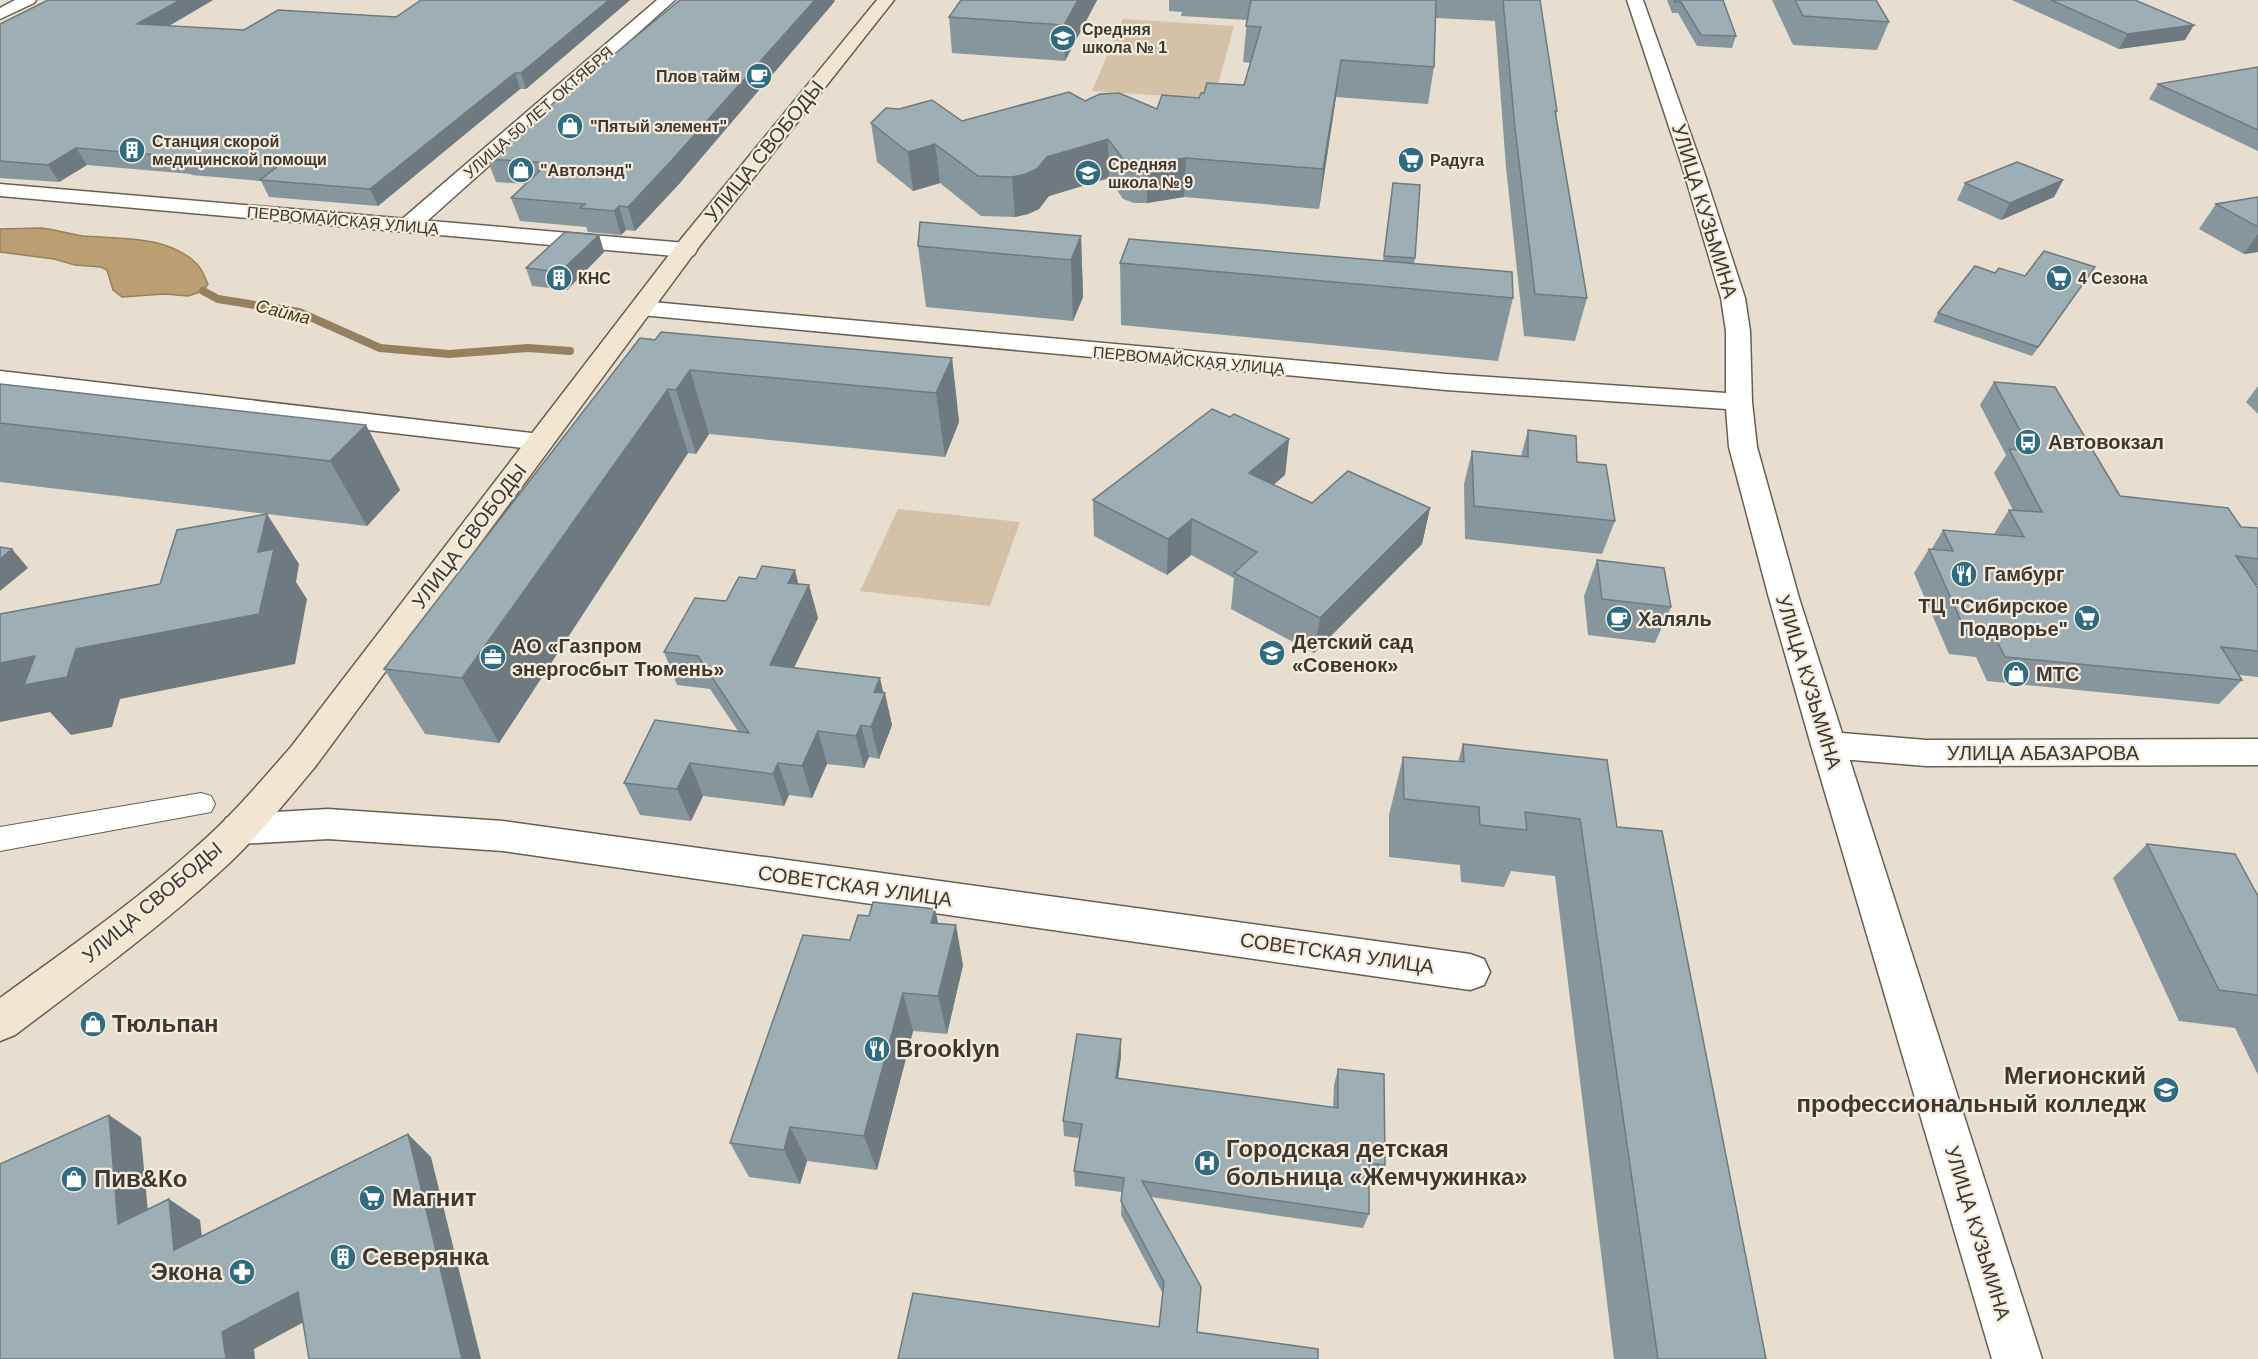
<svg xmlns="http://www.w3.org/2000/svg" width="2258" height="1359" font-family="Arial,sans-serif">
	<style>
		.green { fill: #d4c2a6 }
		.water { fill: #bb9f72; stroke: #95805f; stroke-width: 1.5 }
		.lines { fill: none; stroke-linecap: round; stroke-linejoin: round }
		.stream { stroke: #95805f; stroke-width: 8 }
		.pedestrian-casing { stroke: #675f53; stroke-width: 2 }
		.minor-casing { stroke: #675f53; stroke-width: 3 }
		.tertiary-casing { stroke: #675f53; stroke-width: 3 }
		.secondary-casing { stroke: #675f53; stroke-width: 3 }
		.pedestrian { fill: #fff; fill-rule: evenodd }
		.minor { fill: #fff; fill-rule: evenodd }
		.tertiary { fill: #fff; fill-rule: evenodd }
		.secondary { fill: #f2e6d1; fill-rule: evenodd }
		.wall { fill: #87969c }
		.shaded-wall { fill: #6e7a7f }
		.building { fill: #9daeb5; stroke: #6e7a7f; stroke-width: 1.5 }
		.labels { text-anchor: middle; stroke-width: 4.5; stroke-linejoin: round; paint-order: stroke }
		.far-poi-label { font-size: 16px; font-weight: bold; fill: #3c3832; stroke: #f5ecdd; text-anchor: start }
		.far-street-label { font-size: 16px; fill: #3c3832; stroke: #f5ecdd }
		.far-water-label { font-size: 18px; font-style: italic; fill: #4a3610; stroke: #f5ecdd }
		.street-label { font-size: 20px; fill: #3c3832; stroke: #f5ecdd }
		.poi-label { font-size: 20px; font-weight: bold; fill: #3c3832; stroke: #f5ecdd; text-anchor: start }
		.near-poi-label { font-size: 24px; font-weight: bold; fill: #3c3832; stroke: #f5ecdd; text-anchor: start }
	</style>
	<rect width="100%" height="100%" fill="#e7ded0"/>
	<!-- green -->
	<g class="green">
		<path d="M1123 19 1234 26 1214 99 1092 91Z"/>
		<path d="M898 509 1020 522 990 606 860 591Z"/>
	</g>
	<!-- water -->
	<path class="water" d="M42 228C56 230 70 234 83 236 121 239 168 235 197 264 202 269 205 278 208 284L203 291 188 296 165 294 122 297 113 290 107 270 101 267 75 265 54 259 0 252V229Z"/>
	<g class="lines">
		<!-- stream -->
		<path class="stream" d="M203 291 218 299 299 312 380 348 449 354 528 348 570 351"/>
		<defs>
			<path id="pedestrian" d="M201 793 211 796 215 804 211 812 0 851V827Z"/>
			<g id="minor">
				<path d="M657 0H675L417 230 409 232 401 230 398 225 401 220Z"/>
				<path d="M0 371 540 434 550 436 554 442 550 448 540 450 0 387Z"/>
				<path d="M1828 732 1840 736 1845 745 2042 1359H1992L1811 745 1816 736Z"/>
				<path d="M328 809 503 821 1470 954 1484 959 1490 972 1484 985 1470 990 503 851 328 839 239 844 226 840 221 829 226 818 239 814Z"/>
			</g>
			<g id="tertiary">
				<path d="M15 0H36L34 3 0 19V8Z"/>
				<path d="M1627 0H1643L1703 169 1745 298 1750 331 1752 402 1757 447 1799 598 1842 733 1926 740 2258 739V765L1926 766 1828 758 1816 754 1811 745 1769 598 1729 447 1726 409 1446 390 641 315 633 313 629 308 633 303 641 301 1446 374 1726 393V331L1721 298 1683 169Z"/>
				<path d="M0 184 686 243 694 245 697 250 694 255 686 257 0 196Z"/>
			</g>
			<path id="secondary" d="M877 0H894L698 248 315 767C286 801 257 838 223 869 158 929 85 982 15 1035L0 1041V998C67 949 135 902 196 847 231 817 260 782 291 747L682 238Z"/>
		</defs>
		<!-- pedestrian casing -->
		<use href="#pedestrian" class="pedestrian-casing"/>
		<!-- minor casing -->
		<use href="#minor" class="minor-casing"/>
		<!-- tertiary casing -->
		<use href="#tertiary" class="tertiary-casing"/>
		<!-- secondary casing -->
		<use href="#secondary" class="secondary-casing"/>
		<!-- pedestrian -->
		<use href="#pedestrian" class="pedestrian"/>
		<!-- minor -->
		<use href="#minor" class="minor"/>
		<!-- tertiary -->
		<use href="#tertiary" class="tertiary"/>
		<!-- secondary -->
		<use href="#secondary" class="secondary"/>
	</g>
	<!-- wall -->
	<g class="wall">
		<path d="M48 0H213L169 26 244 30 396 17 421 0H630L526 89H520L378 206 269 197 261 181 192 175 191 174 87 165 59 182 0 178V24Z"/>
		<path d="M1097 0 1065 61 952 53 949 17Z"/>
		<path d="M1169 0H1540L1557 111 1556 116 1587 298 1575 341 1524 336 1506 167 1495 21 1436 18 1434 67 1428 104 1336 97 1319 209 1184 197 1147 203H1134L1123 199 1109 178 1049 196 1039 209 1028 214 1015 217 981 216 940 183 913 191 877 162 871 123 962 121 1085 101 1157 109 1199 98 1204 93 1244 85 1250 63 1243 62 1247 20 1181 16 1182 12 1169 11Z"/>
		<path d="M1667 0H1723L1736 36 1732 48 1697 46 1678 13H1672Z"/>
		<path d="M1772 0H1876L1889 22 1877 50 1793 45Z"/>
		<path d="M2012 0H2135L2185 40 2119 49Z"/>
		<path d="M835 1 679 184 635 231 626 230 621 235 588 232 586 227 520 221 511 198 525 184 496 182 487 159 519 134 600 66Z"/>
		<path d="M2258 67V151L2149 99 2158 84Z"/>
		<path d="M2063 180 2054 197 2001 220 1957 200 1965 183Z"/>
		<path d="M1393 183 1415 258 1414 264 1513 298 1498 361 1121 325 1120 263 1383 261Z"/>
		<path d="M2258 197V252L2244 254 2199 229 2216 204Z"/>
		<path d="M599 235 604 252 567 290 532 286 526 268Z"/>
		<path d="M1081 236 1083 297 1073 321 926 307 918 246Z"/>
		<path d="M1995 273 2025 276H2089L2032 356 1933 322 1938 313Z"/>
		<path d="M640 338 952 358 959 422 945 457 709 434 696 454 688 453 499 743 425 734 384 669Z"/>
		<path d="M1994 382 2120 496 2241 527 2258 528V585H2256L2258 588V677L2239 675 2242 680 2219 704 1987 681 1976 657 1949 654 1914 573 1929 549 1931 550 1943 530 1994 535V534L2009 510H2013L1994 473 2006 455 1980 405Z"/>
		<path d="M0 384 366 425 400 490 367 526 0 482Z"/>
		<path d="M2258 386V414L2246 402Z"/>
		<path d="M1230 417 1289 439 1285 475 1273 484 1312 503 1430 508 1422 544 1314 653 1231 609 1234 578 1191 555 1167 575 1094 536 1093 500Z"/>
		<path d="M1528 430 1577 462 1615 521 1602 554 1465 539 1464 484 1472 451 1521 456Z"/>
		<path d="M1597 560 1671 607 1655 643 1588 635 1584 596Z"/>
		<path d="M756 579 809 585 818 618 794 667 884 693 892 725 879 759 869 757 864 768 827 764 812 798 789 795 784 806 703 796 691 821 640 815 624 783 738 731 710 689 677 685 664 652 726 601Z"/>
		<path d="M1463 744 1617 827 1766 1359H1614L1555 876 1511 871 1504 887 1461 882 1460 865 1389 857V815L1403 757 1458 762Z"/>
		<path d="M2147 844 2258 896V1075L2235 1028 2179 1021 2113 878Z"/>
		<path d="M935 909 938 923 963 965 947 1034 913 1031 877 1170 807 1161 800 1184 749 1177 730 1143 850 940Z"/>
		<path d="M1121 1039V1056L1118 1078 1333 1108 1334 1085 1338 1069 1385 1165 1379 1180 1369 1179V1214L1363 1228 1151 1197 1201 1287 1159 1327 1163 1294 1121 1215 1122 1192 1075 1186 1074 1171 1079 1138 1064 1136 1063 1121Z"/>
	</g>
	<!-- shaded-wall -->
	<g class="shaded-wall">
		<path d="M180 0H213L146 39 137 24Z"/>
		<path d="M609 0H630L526 89 521 73Z"/>
		<path d="M815 0H834L835 1 679 184 635 231 628 207Z"/>
		<path d="M1078 0H1097L1065 61 1064 25Z"/>
		<path d="M2194 25 2185 40 2119 49 2127 34Z"/>
		<path d="M1341 60 1336 97 1319 209 1323 169Z"/>
		<path d="M515 73 520 89 378 206 370 189Z"/>
		<path d="M1108 139 1109 178 1049 196 1039 209 1028 214 1015 217 1012 177 1047 157Z"/>
		<path d="M935 144 940 183 913 191 908 152Z"/>
		<path d="M76 148 87 165 59 182 48 165Z"/>
		<path d="M1186 158 1184 197 1147 203V164Z"/>
		<path d="M2063 180 2054 197 2001 220 2010 203Z"/>
		<path d="M619 206 626 230 621 235 614 211Z"/>
		<path d="M2258 234V252L2244 254Z"/>
		<path d="M599 235 604 252 567 290 560 272Z"/>
		<path d="M1081 236 1083 297 1073 321 1071 260Z"/>
		<path d="M2095 267 2089 276 2032 356 2038 347Z"/>
		<path d="M952 358 959 422 945 457 936 393Z"/>
		<path d="M690 370 709 434 696 454 676 390Z"/>
		<path d="M668 389 688 453 499 743 462 678Z"/>
		<path d="M366 425 400 490 367 526 330 461Z"/>
		<path d="M1289 439 1285 475 1246 508 1249 473Z"/>
		<path d="M1430 508 1422 544 1314 653 1320 618Z"/>
		<path d="M267 514 299 564 296 582 307 599 295 664 120 699 112 727 71 735 50 712 0 722V663L76 649 258 552Z"/>
		<path d="M1192 519 1191 555 1167 575 1168 539Z"/>
		<path d="M12 549 28 568 0 591V559Z"/>
		<path d="M795 570 802 599 809 585 818 618 780 697 770 665 788 583Z"/>
		<path d="M880 678 884 695 885 693 892 725 879 759 871 727 874 692Z"/>
		<path d="M861 725 869 757 864 768 856 736Z"/>
		<path d="M818 731 827 764 812 798 802 766Z"/>
		<path d="M690 763 703 796 691 821 677 789Z"/>
		<path d="M778 763 789 795 784 806 773 774Z"/>
		<path d="M935 909 943 948 931 923Z"/>
		<path d="M956 925 963 965 947 1034 938 996Z"/>
		<path d="M903 993 913 1031 877 1170 864 1136Z"/>
		<path d="M1121 1039V1056L1116 1094V1078Z"/>
		<path d="M109 1115 141 1137 151 1244 118 1224Z"/>
		<path d="M790 1127 807 1161 800 1184 784 1150Z"/>
		<path d="M408 1134 431 1157 481 1359H462Z"/>
		<path d="M169 1199 200 1220 206 1270 174 1250Z"/>
		<path d="M298 1292 326 1310 254 1349 255 1359H226L222 1332Z"/>
	</g>
	<!-- building -->
	<g class="building">
		<path d="M48 0H180L137 24 244 30 278 10 396 17 421 0H609L521 73H515L370 189 260 180 278 166 182 158 184 157 76 148 48 165 0 161V24Z"/>
		<path d="M680 0H815L672 160 628 207 619 206 614 211 580 208 585 204 511 198 548 163 487 159 516 134H519L595 65 600 66Z"/>
		<path d="M961 0H1078L1064 25 949 17Z"/>
		<path d="M1251 0H1436L1434 67 1341 60 1323 169 1186 158 1147 164 1134 163 1123 159 1108 139 1047 157 1037 169 1026 174 1012 177 978 176 935 144 908 152 871 123 886 108 899 109 932 100 962 121 1069 92 1085 101 1100 94 1119 93 1157 109 1162 95 1199 98 1201 93H1204L1207 83 1244 85 1261 27 1246 26Z"/>
		<path d="M1503 0H1540L1557 111H1555L1587 298 1535 294 1515 128Z"/>
		<path d="M1674 0H1723L1736 36 1701 35 1681 2H1675Z"/>
		<path d="M1795 0H1876L1889 22 1803 16Z"/>
		<path d="M2051 0H2135L2194 25 2127 34Z"/>
		<path d="M2258 67V130L2158 84Z"/>
		<path d="M2017 162 2063 180 2010 203 1965 183Z"/>
		<path d="M1393 183 1420 185 1415 258 1384 256Z"/>
		<path d="M2258 197V227L2216 204Z"/>
		<path d="M920 222 1081 236 1071 260 918 246Z"/>
		<path d="M565 232 599 235 560 272 526 268Z"/>
		<path d="M1129 239 1512 272 1513 298 1120 263Z"/>
		<path d="M2044 251 2095 267 2038 347 1938 313 1975 266 1995 273 1999 268 2025 276Z"/>
		<path d="M661 332 952 358 936 393 690 370 676 390 668 389 462 678 384 669 640 338 655 340Z"/>
		<path d="M1994 382 2055 387 2120 496 2228 508 2241 527 2258 528V559L2236 556 2258 588V651L2221 647 2242 680 2005 657 1993 633 1965 630 1929 549 1953 551 1943 530 2024 537 2009 510 2042 512 2009 449 2031 451Z"/>
		<path d="M0 384 366 425 330 461 0 423Z"/>
		<path d="M1212 409 1230 417 1234 414 1289 439 1249 473 1312 503 1348 471 1430 508 1320 618 1234 573 1257 552 1192 519 1168 539 1093 500Z"/>
		<path d="M1528 430 1576 436 1577 462 1606 465 1615 521 1474 506 1472 451 1528 457Z"/>
		<path d="M267 514 258 552 274 549 259 614 76 649 67 677 24 685 35 656 0 663V614L160 584 177 530Z"/>
		<path d="M0 547 12 549 0 559Z"/>
		<path d="M1597 560 1664 568 1671 607 1602 599Z"/>
		<path d="M762 566 795 570 788 583 809 585 770 665 880 678 874 692 885 693 871 727 861 725 856 736 818 731 802 766 778 763 773 774 690 763 677 789 624 783 655 720 749 733 698 656 664 652 695 598 726 601 739 577 756 579Z"/>
		<path d="M1463 744 1607 760 1617 827 1662 831 1766 1359H1658L1580 819 1525 812 1527 830 1480 825 1479 807 1404 799 1403 757 1464 762Z"/>
		<path d="M2147 844 2235 854 2258 896V995L2219 990Z"/>
		<path d="M873 902 935 909 931 923 956 925 938 996 903 993 864 1136 790 1127 784 1150 730 1143 803 935 850 940 858 915 869 916Z"/>
		<path d="M1077 1034 1121 1039 1116 1078 1338 1108V1069L1384 1074 1385 1165 1369 1163V1214L1142 1181 1201 1287 1197 1332 1318 1349V1359H898L913 1293 1159 1327 1164 1282 1121 1201 1124 1178 1074 1171 1082 1124 1063 1121Z"/>
		<path d="M109 1115 118 1224 169 1199 174 1250 408 1134 462 1359H309L298 1292 222 1332 226 1359H0V1164Z"/>
	</g>
	<!-- icons -->
	<defs>
		<symbol id="school-disc" viewBox="-11 -11 22 22"><circle r="9.5" fill="#2f6c82" stroke="#f5ecdd"/><path d="M0-5L7-2L0 1L-7-2ZM-4 1L0 2.5L4 1V4Q0 6-4 4Z" fill="#fff"/></symbol>
		<symbol id="cafe-disc" viewBox="-11 -11 22 22"><circle r="9.5" fill="#2f6c82" stroke="#f5ecdd"/><path d="M-5.5-4.5H6V0H3Q3 3.5 0 3.5H-2.5Q-5.5 3.5-5.5 0ZM3-3.2v2h1.7v-2ZM-6 4.5H4V6H-6Z" fill="#fff"/></symbol>
		<symbol id="shop-disc" viewBox="-11 -11 22 22"><circle r="9.5" fill="#2f6c82" stroke="#f5ecdd"/><path d="M-5-2.5h2.3a2.7 3.5 0 0 1 5.4 0H5L5.5 6h-11ZM-1.5-2.5h3a1.5 2.3 0 0 0-3 0Z" fill="#fff"/></symbol>
		<symbol id="building-disc" viewBox="-11 -11 22 22"><circle r="9.5" fill="#2f6c82" stroke="#f5ecdd"/><path d="M-4-6H4V6H1V3H-1V6H-4ZM-2.5-4.3h1.7v1.8h-1.7ZM.8-4.3h1.7v1.8H.8ZM-2.5-1h1.7V.8h-1.7ZM.8-1h1.7V.8H.8Z" fill="#fff"/></symbol>
		<symbol id="supermarket-disc" viewBox="-11 -11 22 22"><circle r="9.5" fill="#2f6c82" stroke="#f5ecdd"/><path d="M-6-5.5h2.5l.6 2H6L4.5 2H-2.5L-4.4-4H-6ZM-1.5 3.2a1.3 1.3 0 1 0 .1 0ZM3 3.2a1.3 1.3 0 1 0 .1 0Z" fill="#fff"/></symbol>
		<symbol id="bus-disc" viewBox="-11 -11 22 22"><circle r="9.5" fill="#2f6c82" stroke="#f5ecdd"/><path d="M-5-6H5V4H4V6H2V4H-2V6H-4V4H-5ZM-3.5-4V0h7V-4ZM-3.5 1.2v1.5H-2V1.2ZM2 1.2v1.5H3.5V1.2Z" fill="#fff"/></symbol>
		<symbol id="restaurant-disc" viewBox="-11 -11 22 22"><circle r="9.5" fill="#2f6c82" stroke="#f5ecdd"/><path d="M-5-6h1v4h1v-4h1v4h1v-4h1v5L-1.5 .5V6h-2V.5L-5-1ZM5-6V6H3V1.5H1.5Q1.5-4 5-6Z" fill="#fff"/></symbol>
		<symbol id="office-disc" viewBox="-11 -11 22 22"><circle r="9.5" fill="#2f6c82" stroke="#f5ecdd"/><path d="M-6-3h4V-5.5h4V-3h4V5H-6ZM-1-4.5V-3h2v-1.5ZM-6 0V1H6V0Z" fill="#fff"/></symbol>
		<symbol id="university-disc" viewBox="-11 -11 22 22"><circle r="9.5" fill="#2f6c82" stroke="#f5ecdd"/><path d="M0-5L7-2L0 1L-7-2ZM-4 1L0 2.5L4 1V4Q0 6-4 4Z" fill="#fff"/></symbol>
		<symbol id="hospital-disc" viewBox="-11 -11 22 22"><circle r="9.5" fill="#2f6c82" stroke="#f5ecdd"/><path d="M-5-5h3v3.5h4V-5h3V5h-3V1.5h-4V5h-3Z" fill="#fff"/></symbol>
		<symbol id="pharmacy-disc" viewBox="-11 -11 22 22"><circle r="9.5" fill="#2f6c82" stroke="#f5ecdd"/><path d="M-2-6h4v4h4v4h-4v4h-4v-4h-4v-4h4Z" fill="#fff"/></symbol>
	</defs>
	<g fill-rule="evenodd">
		<use href="#school-disc" x="1048" y="23" width="30" height="30"/>
		<use href="#cafe-disc" x="744" y="61" width="30" height="30"/>
		<use href="#shop-disc" x="555" y="111" width="30" height="30"/>
		<use href="#building-disc" x="117" y="135" width="30" height="30"/>
		<use href="#supermarket-disc" x="1396" y="145" width="30" height="30"/>
		<use href="#shop-disc" x="506" y="155" width="30" height="30"/>
		<use href="#school-disc" x="1073" y="158" width="30" height="30"/>
		<use href="#building-disc" x="544" y="263" width="30" height="30"/>
		<use href="#supermarket-disc" x="2044" y="263" width="30" height="30"/>
		<use href="#bus-disc" x="2013" y="427" width="30" height="30"/>
		<use href="#restaurant-disc" x="1949" y="559" width="30" height="30"/>
		<use href="#supermarket-disc" x="2072" y="603" width="30" height="30"/>
		<use href="#cafe-disc" x="1604" y="604" width="30" height="30"/>
		<use href="#school-disc" x="1257" y="638" width="30" height="30"/>
		<use href="#office-disc" x="478" y="642" width="30" height="30"/>
		<use href="#shop-disc" x="2001" y="659" width="30" height="30"/>
		<use href="#shop-disc" x="78" y="1009" width="30" height="30"/>
		<use href="#restaurant-disc" x="862" y="1034" width="30" height="30"/>
		<use href="#university-disc" x="2151" y="1075" width="30" height="30"/>
		<use href="#hospital-disc" x="1192" y="1148" width="30" height="30"/>
		<use href="#shop-disc" x="59" y="1164" width="30" height="30"/>
		<use href="#supermarket-disc" x="357" y="1183" width="30" height="30"/>
		<use href="#building-disc" x="328" y="1242" width="30" height="30"/>
		<use href="#pharmacy-disc" x="227" y="1257" width="30" height="30"/>
	</g>
	<g class="labels">
		<!-- far-poi labels -->
		<g class="far-poi-label">
			<text x="1082" y="35">Средняя<tspan x="1082" dy="18">школа № 1</tspan></text>
			<text x="740" y="82" text-anchor="end">Плов тайм</text>
			<text x="590" y="132">"Пятый элемент"</text>
			<text x="152" y="147">Станция скорой<tspan x="152" dy="18">медицинской помощи</tspan></text>
			<text x="1430" y="166">Радуга</text>
			<text x="1108" y="170">Средняя<tspan x="1108" dy="18">школа № 9</tspan></text>
			<text x="540" y="176">"Автолэнд"</text>
			<text x="578" y="284">КНС</text>
			<text x="2078" y="284">4 Сезона</text>
		</g>
		<!-- far-street labels -->
		<g class="far-street-label">
			<text transform="translate(538 112) rotate(-41)" y="6">УЛИЦА 50 ЛЕТ ОКТЯБРЯ</text>
			<text transform="translate(343 220) rotate(5)" y="6">ПЕРВОМАЙСКАЯ УЛИЦА</text>
			<text transform="translate(1189 360) rotate(5)" y="6">ПЕРВОМАЙСКАЯ УЛИЦА</text>
		</g>
		<!-- far-water labels -->
		<g class="far-water-label">
			<text transform="translate(283 312) rotate(14)" y="6">Сайма</text>
		</g>
		<!-- street labels -->
		<g class="street-label">
			<text transform="translate(764 151) rotate(-51)" y="7">УЛИЦА СВОБОДЫ</text>
			<text transform="translate(1705 211) rotate(73)" y="7">УЛИЦА КУЗЬМИНА</text>
			<text transform="translate(469 536) rotate(-53)" y="7">УЛИЦА СВОБОДЫ</text>
			<text transform="translate(1809 682) rotate(73)" y="7">УЛИЦА КУЗЬМИНА</text>
			<text x="2043" y="760">УЛИЦА АБАЗАРОВА</text>
			<text transform="translate(855 886) rotate(8)" y="7">СОВЕТСКАЯ УЛИЦА</text>
			<text transform="translate(152 902) rotate(-40)" y="7">УЛИЦА СВОБОДЫ</text>
			<text transform="translate(1337 953) rotate(8)" y="7">СОВЕТСКАЯ УЛИЦА</text>
			<text transform="translate(1978 1233) rotate(73)" y="7">УЛИЦА КУЗЬМИНА</text>
		</g>
		<!-- poi labels -->
		<g class="poi-label">
			<text x="2048" y="449">Автовокзал</text>
			<text x="1984" y="581">Гамбург</text>
			<text x="2068" y="613" text-anchor="end">ТЦ "Сибирское<tspan x="2068" dy="23">Подворье"</tspan></text>
			<text x="1638" y="626">Халяль</text>
			<text x="1292" y="649">Детский сад<tspan x="1292" dy="23">«Совенок»</tspan></text>
			<text x="512" y="653">АО «Газпром<tspan x="512" dy="23">энергосбыт Тюмень»</tspan></text>
			<text x="2036" y="681">МТС</text>
		</g>
		<!-- near-poi labels -->
		<g class="near-poi-label">
			<text x="112" y="1032">Тюльпан</text>
			<text x="896" y="1057">Brooklyn</text>
			<text x="2146" y="1084" text-anchor="end">Мегионский<tspan x="2146" dy="28">профессиональный колледж</tspan></text>
			<text x="1226" y="1157">Городская детская<tspan x="1226" dy="28">больница «Жемчужинка»</tspan></text>
			<text x="94" y="1187">Пив&amp;Ко</text>
			<text x="392" y="1206">Магнит</text>
			<text x="362" y="1265">Северянка</text>
			<text x="222" y="1280" text-anchor="end">Экона</text>
		</g>
	</g>
</svg>
